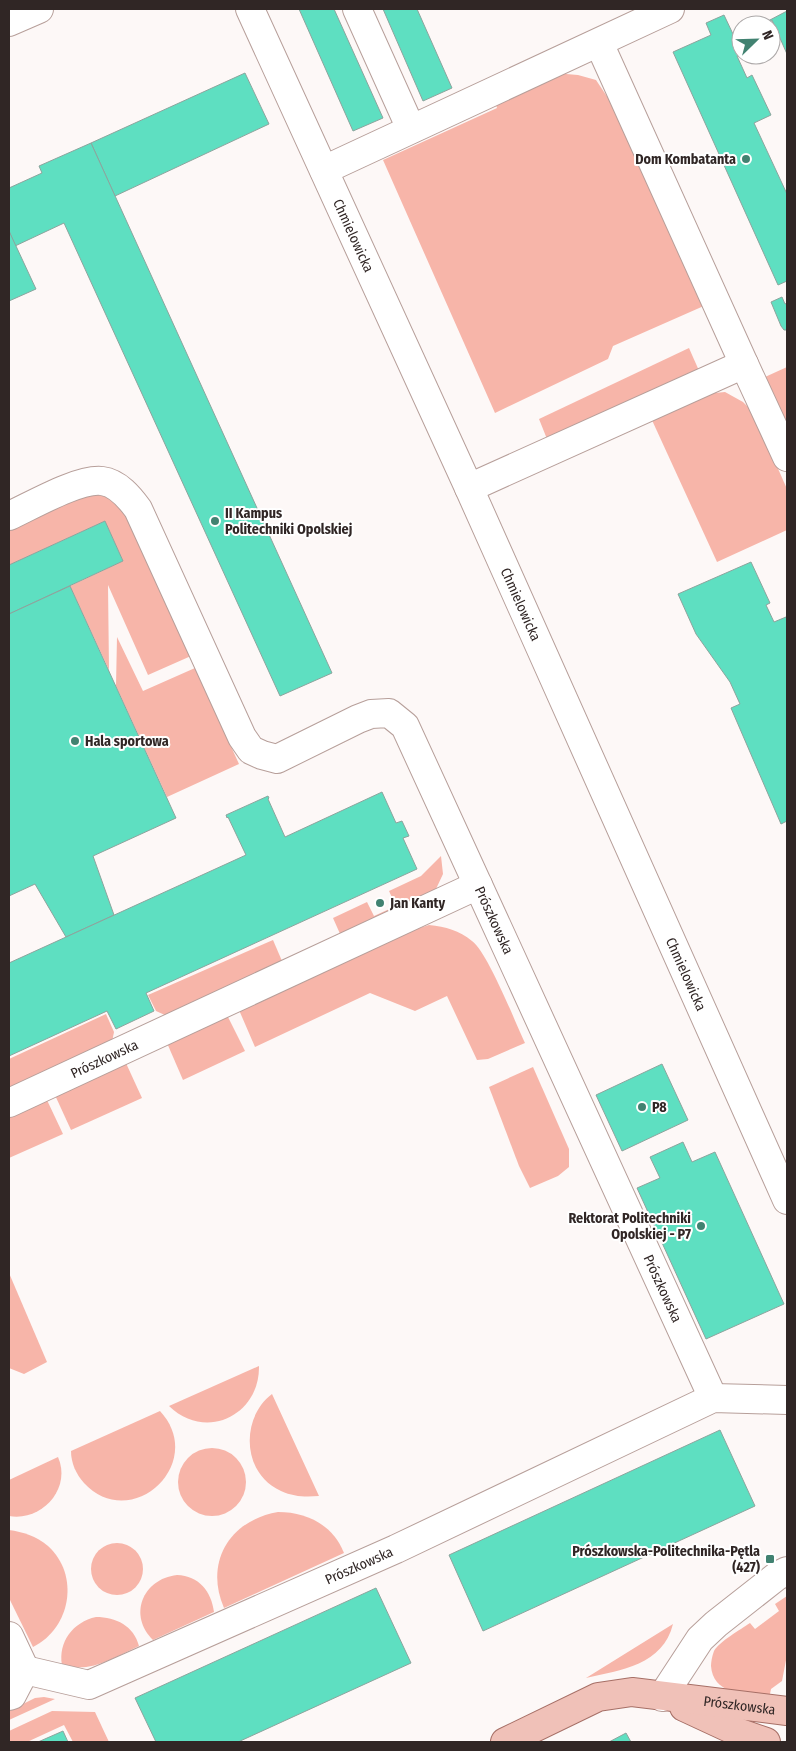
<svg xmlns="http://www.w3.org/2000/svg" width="796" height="1751" font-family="'Fira Sans Condensed',sans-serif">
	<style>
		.green { fill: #f7b5a9 }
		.building { fill: #5edfc1; stroke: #8ca49d }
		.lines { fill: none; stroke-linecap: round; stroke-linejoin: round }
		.minor-casing { stroke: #b79f9a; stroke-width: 30 }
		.major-casing { stroke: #a66f66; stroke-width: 30 }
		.minor { stroke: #fff; stroke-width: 28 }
		.major { stroke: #f0c1b8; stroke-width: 28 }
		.poi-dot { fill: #418271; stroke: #fff; stroke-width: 2 }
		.labels { text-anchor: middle; stroke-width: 4; stroke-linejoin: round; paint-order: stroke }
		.poi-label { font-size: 14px; font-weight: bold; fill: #302625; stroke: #fff; text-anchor: start }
		.street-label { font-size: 14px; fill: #302625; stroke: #fff }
	</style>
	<rect width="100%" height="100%" fill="#fdf8f7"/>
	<!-- green -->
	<g class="green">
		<path d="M554 73 578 75 596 80 616 110 706 305 613 346 608 359 495 413 383 160 497 108 494 99Z"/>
		<path d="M689 348 700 373 549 444 539 419Z"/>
		<path d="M787 367V428L765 377Z"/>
		<path d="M725 392 743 402 753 412 787 489V530L717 562 651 418 704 394Z"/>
		<path d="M83 494C102 494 109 496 122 508L191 656 148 675 108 585 109 670 70 586 123 561 105 521 9 565V529Z"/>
		<path d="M117 637 143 691 195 668 239 764 167 797 116 686Z"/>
		<path d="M441 856 443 874 436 889 341 936 333 918 367 902 374 916 396 906 389 891 421 876Z"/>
		<path d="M429 925C446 927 459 930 472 941 488 953 515 1022 525 1043L488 1059 477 1060 447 996 415 1011 370 993 255 1047 239 1010 404 933Z"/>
		<path d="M273 940 282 961 167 1016 156 1011 148 995Z"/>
		<path d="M106 1014 114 1032 112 1042 9 1089V1059Z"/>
		<path d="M227 1015 245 1051 183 1080 167 1043Z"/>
		<path d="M125 1061 142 1098 71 1130 54 1093Z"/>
		<path d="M533 1067 569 1149V1167L558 1176 530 1188 519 1166 489 1087Z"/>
		<path d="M46 1098 63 1134 9 1158V1115Z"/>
		<path d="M9 1273 47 1362 24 1374 9 1368Z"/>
		<path d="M259 1366C260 1415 206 1442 169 1406Z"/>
		<path d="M272 1394 319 1496C306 1497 294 1497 281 1491 242 1474 240 1418 272 1394Z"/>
		<path d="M160 1411C208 1463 131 1534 84 1483 76 1474 71 1463 71 1451Z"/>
		<circle cx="212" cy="1482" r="34"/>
		<path d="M58 1457C72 1489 41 1522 9 1516V1480Z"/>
		<path d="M278 1512C307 1512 333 1525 344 1553L224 1608C204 1562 230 1520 278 1512Z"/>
		<path d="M9 1530C23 1532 36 1536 48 1546 80 1575 71 1628 33 1647L9 1598Z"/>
		<circle cx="117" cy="1569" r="26"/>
		<path d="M177 1575C199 1576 211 1591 214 1612L153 1640C128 1616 142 1579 177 1575Z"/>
		<path d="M787 1596V1655L782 1681 771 1689 769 1699C747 1695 713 1695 711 1666 711 1662 712 1656 714 1651 720 1641 740 1630 750 1623L755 1629 779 1611 775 1604Z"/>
		<path d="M96 1617C116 1617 134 1626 139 1646 115 1657 90 1674 62 1665 58 1642 73 1622 96 1617Z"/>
		<path d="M673 1624C663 1665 621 1670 586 1678Z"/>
		<path d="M44 1697 55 1699 9 1720V1711L35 1698Z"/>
		<path d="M52 1711 95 1712 109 1742H73L64 1725 27 1742H9V1731Z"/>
	</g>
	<!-- building -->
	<g class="building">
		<path d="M299 9H334L383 118 353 131Z"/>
		<path d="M383 9H417L452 88 423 101Z"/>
		<path d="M787 11V54L772 20 768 22V21Z"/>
		<path d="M724 15 741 51V54L737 56 747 78 752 75 771 115 754 123 787 194V281L778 285 673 52 711 35 706 23Z"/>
		<path d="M245 73 269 124 115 196 91 143Z"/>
		<path d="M91 143 332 673 280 696 64 223 15 246 9 231V188L42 173 39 166Z"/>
		<path d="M9 231 36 289 9 301Z"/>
		<path d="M782 297 785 304 787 303V330H784L781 326 771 302Z"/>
		<path d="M105 521 123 561 9 614V565Z"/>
		<path d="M751 562 770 603 766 605 774 622 786 617 787 620V821L781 824 731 708 740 704 730 682 696 634 678 594Z"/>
		<path d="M70 586 176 818 93 856 114 915 66 937 35 884 9 896V614Z"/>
		<path d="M382 792 396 823 402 821 409 836 403 838 417 869 146 993 154 1011 116 1029 107 1011 9 1056V963L246 855 228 817 227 818 226 815 268 796 269 798 268 799 285 837Z"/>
		<path d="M662 1064 688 1120 622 1151 596 1095Z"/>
		<path d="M683 1142 692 1162 715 1152 784 1304 706 1339 637 1188 660 1178 650 1157Z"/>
		<path d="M720 1430 755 1506 483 1631 449 1555Z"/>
		<path d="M376 1588 411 1663 238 1742H156L135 1698Z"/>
		<path d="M63 1731 68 1742H38Z"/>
		<path d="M626 1733 631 1742H609Z"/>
	</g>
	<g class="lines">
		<defs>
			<g id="minor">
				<path id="s1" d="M250 9 469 488 787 1200"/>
				<path d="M357 9 411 129"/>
				<path d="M9 22 39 9"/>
				<path d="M599 43 744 364"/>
				<path d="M324 170 670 9"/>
				<path d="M469 488 744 364 787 457"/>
				<path d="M9 516C31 506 79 478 102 481 118 483 130 498 138 509L242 737 251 750 262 755 277 759 358 719 371 714 389 713 405 726 478 885"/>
				<path id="s2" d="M9 1103 478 885 713 1398"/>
				<path d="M9 1636 25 1670"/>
				<path id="s3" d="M25 1670 89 1685 396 1549 713 1398 787 1400"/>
				<path d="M9 1696 12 1695 25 1670"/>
				<path d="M662 1697 700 1639 716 1624 777 1576 787 1571"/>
			</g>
			<g id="major">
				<path d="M684 1707 740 1733 766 1742"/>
				<path id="s4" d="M505 1742 598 1697 632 1692 787 1711"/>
			</g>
		</defs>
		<!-- minor casing -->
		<use href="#minor" class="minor-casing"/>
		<!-- major casing -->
		<use href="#major" class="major-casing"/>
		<!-- minor -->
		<use href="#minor" class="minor"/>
		<!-- major -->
		<use href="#major" class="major"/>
	</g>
	<!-- markers -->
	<g class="poi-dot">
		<circle cx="746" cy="159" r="5"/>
		<circle cx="215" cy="521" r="5"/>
		<circle cx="75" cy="741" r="5"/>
		<circle cx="380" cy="903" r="5"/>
		<circle cx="642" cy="1107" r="5"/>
		<circle cx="701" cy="1226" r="5"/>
		<rect x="765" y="1554" width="10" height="10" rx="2.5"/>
	</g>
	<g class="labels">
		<!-- poi labels -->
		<g class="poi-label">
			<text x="736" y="164" text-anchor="end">Dom Kombatanta</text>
			<text x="225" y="518">II Kampus<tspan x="225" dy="16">Politechniki Opolskiej</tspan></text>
			<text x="85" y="746">Hala sportowa</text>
			<text x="390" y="908">Jan Kanty</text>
			<text x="652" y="1112">P8</text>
			<text x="691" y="1223" text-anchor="end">Rektorat Politechniki<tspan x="691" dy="16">Opolskiej - P7</tspan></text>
			<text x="760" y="1556" text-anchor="end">Prószkowska-Politechnika-Pętla<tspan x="760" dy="16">(427)</tspan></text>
		</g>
		<!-- street labels -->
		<g class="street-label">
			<text dy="5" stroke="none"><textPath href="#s1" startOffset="249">Chmielowicka</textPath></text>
			<text dy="5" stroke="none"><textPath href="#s1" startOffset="654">Chmielowicka</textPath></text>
			<text dy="5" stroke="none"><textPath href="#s2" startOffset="556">Prószkowska</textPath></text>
			<text dy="5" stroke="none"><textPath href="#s1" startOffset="1059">Chmielowicka</textPath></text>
			<text dy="5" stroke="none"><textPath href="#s2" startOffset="105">Prószkowska</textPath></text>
			<text dy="5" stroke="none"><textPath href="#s2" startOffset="961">Prószkowska</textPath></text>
			<text dy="5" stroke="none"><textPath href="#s3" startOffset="361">Prószkowska</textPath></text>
			<text dy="5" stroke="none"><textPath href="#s4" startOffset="246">Prószkowska</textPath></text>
		</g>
	</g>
	<!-- border -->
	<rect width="796" height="1751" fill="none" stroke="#302625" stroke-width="20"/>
	<!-- north arrow -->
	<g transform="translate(756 40) rotate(67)"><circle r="24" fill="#ffffff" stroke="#aca8a8"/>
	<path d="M0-4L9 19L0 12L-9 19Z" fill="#418271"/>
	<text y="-8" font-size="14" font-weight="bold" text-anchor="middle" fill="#302625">N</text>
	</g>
</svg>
